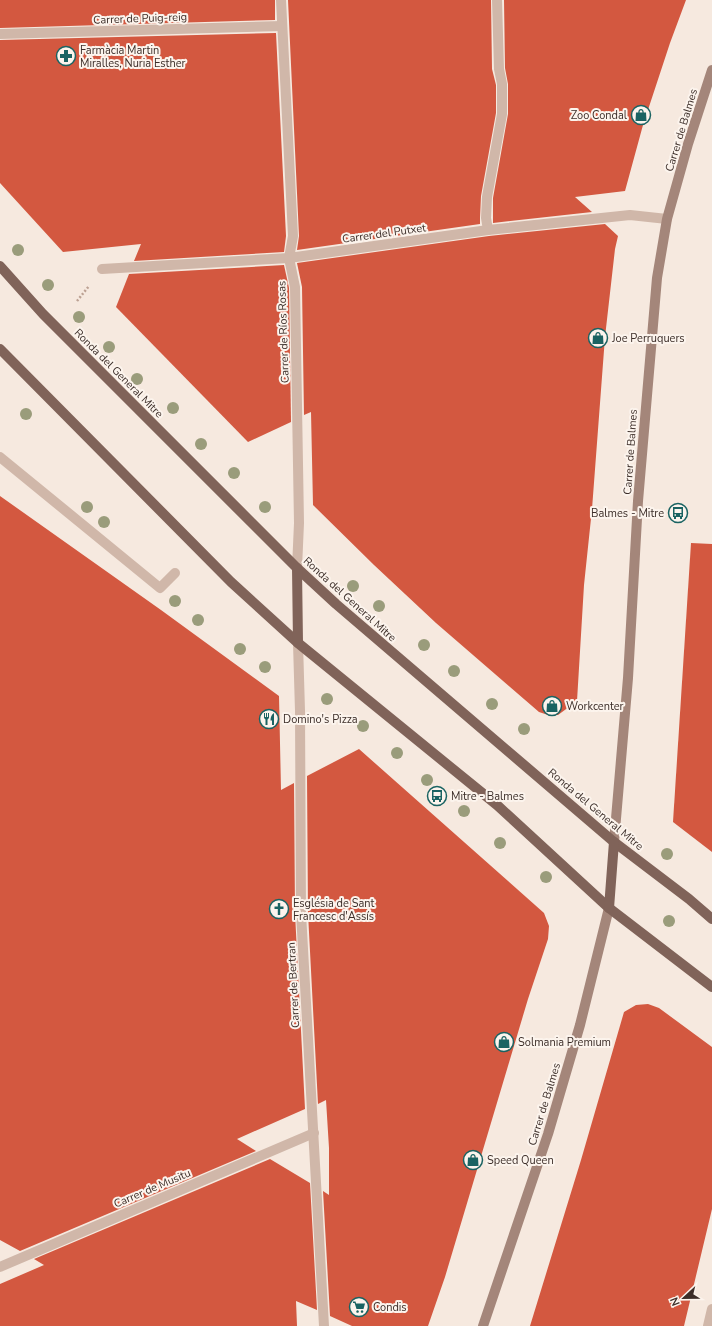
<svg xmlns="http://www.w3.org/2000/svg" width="712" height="1326" font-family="'Nunito Sans',sans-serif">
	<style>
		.building { fill: #d35840 }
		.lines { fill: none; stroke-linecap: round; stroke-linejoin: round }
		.path { stroke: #bca193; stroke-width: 2.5; stroke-dasharray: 2 2; stroke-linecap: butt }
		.service { stroke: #d0b7a9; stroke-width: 10 }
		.minor { stroke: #d0b7a9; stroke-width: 10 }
		.secondary { stroke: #a4867a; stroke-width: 10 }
		.primary { stroke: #806359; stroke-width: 10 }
		.tree { fill: #9a9c7b }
		.labels { text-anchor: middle; stroke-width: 4; stroke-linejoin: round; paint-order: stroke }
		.street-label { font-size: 11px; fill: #3c2e29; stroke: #fcf4ed }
		.poi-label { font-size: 11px; fill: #3c2e29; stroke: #fcf4ed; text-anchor: start }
	</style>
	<rect width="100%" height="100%" fill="#f6e9df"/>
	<!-- building -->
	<g class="building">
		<path d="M0 0H275V20L0 28Z"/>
		<path d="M288 0H491L492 69 496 85V113L481 196 480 218V224L297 250 299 236Z"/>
		<path d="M504 0H686L670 43 643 125 625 191 575 197 592 212 493 223V198L508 114V84L505 68Z"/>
		<path d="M276 33 286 236 284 252 134 261 141 244 63 252 0 183V40Z"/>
		<path d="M605 224 618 236 615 249 605 337 592 509 584 585 577 701 558 715H548L539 712 436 623 374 565 313 505 311 412 304 415 302 287 297 263 489 236Z"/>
		<path d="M284 265 289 288 291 422 248 442 116 307 129 274Z"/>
		<path d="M0 496 161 610 279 696 281 790 294 783 295 913 305 1109 237 1139 256 1151 20 1251 0 1240Z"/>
		<path d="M691 543 712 544V852L673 822Z"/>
		<path d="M359 749 544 913 549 926 548 939 528 999 445 1277 428 1326H352L330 1316 323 1191 329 1195V1148L326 1100 318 1104 308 913 307 776Z"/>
		<path d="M648 1004 659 1008 712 1047V1209L684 1326H530L581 1160 624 1012 636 1005Z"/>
		<path d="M270 1159 310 1183 317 1310 296 1301 297 1326H0V1284L44 1265 34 1259Z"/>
	</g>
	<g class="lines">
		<!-- path -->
		<path class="path" d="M77 301 89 286"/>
		<!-- service -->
		<g class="service">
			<path d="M488 230 486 218 487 197 502 114V84L499 69 497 0"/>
			<path d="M102 269 289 258"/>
			<path d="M0 457 160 588 175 573"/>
		</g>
		<!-- minor -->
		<g class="minor">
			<path d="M281 0 293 236 289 258 295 287 299 523 297 568"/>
			<path d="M0 34 282 26"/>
			<path d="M289 258 488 230 630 215 667 219"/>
			<path d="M298 643 300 711 301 913 324 1326"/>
			<path d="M0 1267 314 1133"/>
			<path d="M708 1326 712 1309"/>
		</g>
		<!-- secondary -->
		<g class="secondary">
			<path d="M614 842 628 678 638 501 657 278 667 219 688 144 712 70"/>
			<path d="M483 1326 548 1134 580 1025 609 908"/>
		</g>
		<!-- primary -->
		<g class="primary">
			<path d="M0 266 43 314 297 568 336 604 614 842 689 899 712 919"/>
			<path d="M0 349 231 582 298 643 497 805 609 908 712 987"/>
			<path d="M297 568 298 643"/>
			<path d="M609 908 614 842"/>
		</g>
	</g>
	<!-- trees -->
	<g class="tree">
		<circle cx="18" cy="250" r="6"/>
		<circle cx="48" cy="285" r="6"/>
		<circle cx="79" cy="317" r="6"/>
		<circle cx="109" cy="347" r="6"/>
		<circle cx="137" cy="379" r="6"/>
		<circle cx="173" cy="408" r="6"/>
		<circle cx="26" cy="414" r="6"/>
		<circle cx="201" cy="444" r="6"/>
		<circle cx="234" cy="473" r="6"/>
		<circle cx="87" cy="507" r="6"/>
		<circle cx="265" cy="507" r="6"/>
		<circle cx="104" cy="522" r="6"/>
		<circle cx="353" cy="586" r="6"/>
		<circle cx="175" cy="601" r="6"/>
		<circle cx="379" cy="606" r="6"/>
		<circle cx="198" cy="620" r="6"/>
		<circle cx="424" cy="645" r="6"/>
		<circle cx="240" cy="649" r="6"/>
		<circle cx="265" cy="667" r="6"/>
		<circle cx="454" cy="671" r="6"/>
		<circle cx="327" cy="699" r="6"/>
		<circle cx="492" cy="704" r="6"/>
		<circle cx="363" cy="726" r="6"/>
		<circle cx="524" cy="729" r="6"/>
		<circle cx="397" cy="753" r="6"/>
		<circle cx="427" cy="780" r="6"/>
		<circle cx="464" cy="811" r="6"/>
		<circle cx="500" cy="843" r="6"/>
		<circle cx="667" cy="854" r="6"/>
		<circle cx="546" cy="877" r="6"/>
		<circle cx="669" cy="921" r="6"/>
	</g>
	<!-- icons -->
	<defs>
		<symbol id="pharmacy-ring" viewBox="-11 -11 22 22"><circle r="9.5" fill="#fcf4ed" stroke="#1a6362" stroke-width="1.5"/><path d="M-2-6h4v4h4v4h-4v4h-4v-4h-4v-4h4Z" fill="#1a6362"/></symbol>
		<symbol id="shop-ring" viewBox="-11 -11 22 22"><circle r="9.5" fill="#fcf4ed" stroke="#1a6362" stroke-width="1.5"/><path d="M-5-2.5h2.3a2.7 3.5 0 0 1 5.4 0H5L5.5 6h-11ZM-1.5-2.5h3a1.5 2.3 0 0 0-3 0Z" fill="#1a6362"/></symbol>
		<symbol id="bus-ring" viewBox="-11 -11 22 22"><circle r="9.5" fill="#fcf4ed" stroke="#1a6362" stroke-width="1.5"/><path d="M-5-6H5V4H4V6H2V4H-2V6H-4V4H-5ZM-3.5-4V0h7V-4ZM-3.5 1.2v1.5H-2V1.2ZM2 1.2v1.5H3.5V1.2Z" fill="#1a6362"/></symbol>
		<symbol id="restaurant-ring" viewBox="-11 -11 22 22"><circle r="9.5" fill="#fcf4ed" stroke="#1a6362" stroke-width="1.5"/><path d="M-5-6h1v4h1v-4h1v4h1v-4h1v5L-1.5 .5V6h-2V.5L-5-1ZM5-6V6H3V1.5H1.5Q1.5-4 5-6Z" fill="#1a6362"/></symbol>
		<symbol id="church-ring" viewBox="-11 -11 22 22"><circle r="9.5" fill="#fcf4ed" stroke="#1a6362" stroke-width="1.5"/><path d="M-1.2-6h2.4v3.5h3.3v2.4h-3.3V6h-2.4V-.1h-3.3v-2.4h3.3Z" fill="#1a6362"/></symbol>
		<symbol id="supermarket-ring" viewBox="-11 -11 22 22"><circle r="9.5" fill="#fcf4ed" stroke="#1a6362" stroke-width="1.5"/><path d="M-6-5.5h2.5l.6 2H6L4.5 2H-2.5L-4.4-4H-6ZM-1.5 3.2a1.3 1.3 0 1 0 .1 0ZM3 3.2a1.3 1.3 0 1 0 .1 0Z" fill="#1a6362"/></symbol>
	</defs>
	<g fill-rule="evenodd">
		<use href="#pharmacy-ring" x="55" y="45" width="22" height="22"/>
		<use href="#shop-ring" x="630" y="104" width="22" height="22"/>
		<use href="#shop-ring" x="587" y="327" width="22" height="22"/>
		<use href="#bus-ring" x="667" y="502" width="22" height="22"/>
		<use href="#shop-ring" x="541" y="695" width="22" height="22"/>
		<use href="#restaurant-ring" x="258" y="708" width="22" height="22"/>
		<use href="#bus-ring" x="426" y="785" width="22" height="22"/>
		<use href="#church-ring" x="268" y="898" width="22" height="22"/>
		<use href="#shop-ring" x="493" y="1031" width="22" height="22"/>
		<use href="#shop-ring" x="462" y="1149" width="22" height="22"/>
		<use href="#supermarket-ring" x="348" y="1296" width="22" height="22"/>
	</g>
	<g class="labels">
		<!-- street labels -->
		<g class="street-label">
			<text transform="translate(140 18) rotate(-2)" y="4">Carrer de Puig-reig</text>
			<text transform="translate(681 130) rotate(-73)" y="4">Carrer de Balmes</text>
			<text transform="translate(384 233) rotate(-8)" y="4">Carrer del Putxet</text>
			<text transform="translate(283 332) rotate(-92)" y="4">Carrer de Ríos Rosas</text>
			<text transform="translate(119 373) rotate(45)" y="4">Ronda del General Mitre</text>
			<text transform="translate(630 452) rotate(-86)" y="4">Carrer de Balmes</text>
			<text transform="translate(350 599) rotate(42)" y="4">Ronda del General Mitre</text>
			<text transform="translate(596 809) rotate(40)" y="4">Ronda del General Mitre</text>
			<text transform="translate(293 985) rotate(-93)" y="4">Carrer de Bertran</text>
			<text transform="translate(544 1104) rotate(-73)" y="4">Carrer de Balmes</text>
			<text transform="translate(152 1188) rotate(-23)" y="4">Carrer de Musitu</text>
		</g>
		<!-- poi labels -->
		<g class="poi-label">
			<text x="80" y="54">Farmàcia Martin<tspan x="80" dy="13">Miralles, Nuria Esther</tspan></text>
			<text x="627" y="119" text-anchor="end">Zoo Condal</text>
			<text x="612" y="342">Joe Perruquers</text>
			<text x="664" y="517" text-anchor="end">Balmes - Mitre</text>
			<text x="566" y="710">Workcenter</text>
			<text x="283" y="723">Domino's Pizza</text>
			<text x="451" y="800">Mitre - Balmes</text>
			<text x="293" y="907">Església de Sant<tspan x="293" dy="13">Francesc d'Assís</tspan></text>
			<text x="518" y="1046">Solmania Premium</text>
			<text x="487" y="1164">Speed Queen</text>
			<text x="373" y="1311">Condis</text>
		</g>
	</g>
	<!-- north arrow -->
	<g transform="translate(684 1298) rotate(248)" stroke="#fcf4ed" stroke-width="3" paint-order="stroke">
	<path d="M0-3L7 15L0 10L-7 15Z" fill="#3c2e29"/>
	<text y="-6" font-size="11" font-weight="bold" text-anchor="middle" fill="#3c2e29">N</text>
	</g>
</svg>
